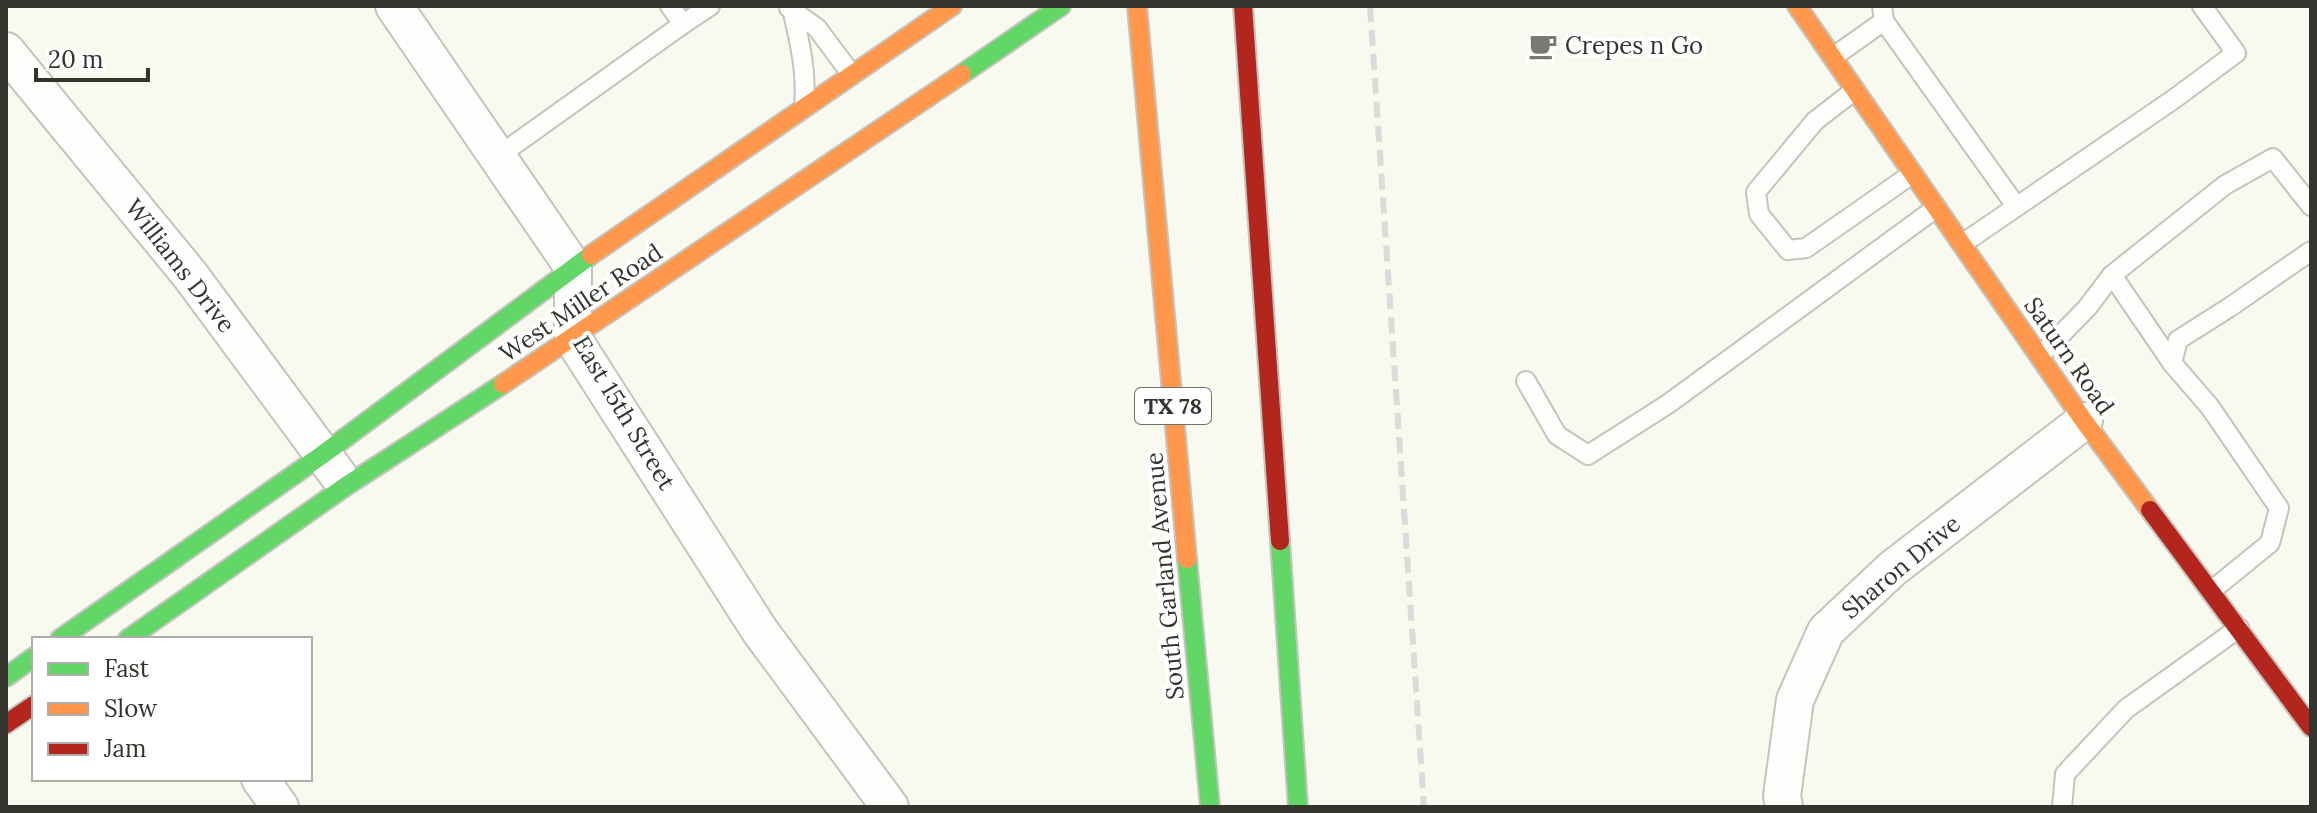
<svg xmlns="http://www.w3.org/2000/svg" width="2317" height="813" font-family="Lora,serif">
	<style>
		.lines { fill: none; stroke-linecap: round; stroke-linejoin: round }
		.lane-casing { stroke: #c3c4bc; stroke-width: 22 }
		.street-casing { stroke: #c3c4bc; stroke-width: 40 }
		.fast-casing { stroke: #c3c4bc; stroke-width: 22 }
		.slow-casing { stroke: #c3c4bc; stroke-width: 22 }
		.jam-casing { stroke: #c3c4bc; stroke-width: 22 }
		.lane { stroke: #fefefd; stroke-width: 18 }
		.street { stroke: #fefefd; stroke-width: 36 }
		.fast { stroke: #63d668; stroke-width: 18 }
		.slow { stroke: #ff974d; stroke-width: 18 }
		.jam { stroke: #b3261e; stroke-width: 18 }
		.rail { stroke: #dbdbd9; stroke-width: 6; stroke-dasharray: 16 8; stroke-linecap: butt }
		.labels { text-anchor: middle; stroke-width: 8; stroke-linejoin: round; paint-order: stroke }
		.shield { fill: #fff; stroke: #70716c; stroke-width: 2 }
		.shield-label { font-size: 22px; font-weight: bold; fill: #33342d }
		.poi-label { font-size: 24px; fill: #33342d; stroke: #fff; text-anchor: start }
		.street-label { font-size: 24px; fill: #33342d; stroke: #fff }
	</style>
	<rect width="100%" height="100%" fill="#f8f9ef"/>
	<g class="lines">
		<defs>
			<g id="lane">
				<path d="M789 8 817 28 852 75"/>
				<path d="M793 13C800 44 807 73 804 105"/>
				<path d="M1884 21 2016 206"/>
				<path d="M683 24 710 6"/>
				<path d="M1833 57 1884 21 1882 6"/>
				<path d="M1855 90 1815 121 1756 192 1759 214 1788 250 1806 248 1912 174"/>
				<path d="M497 157 683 24 670 6"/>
				<path d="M1962 244 2174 99 2236 53 2202 6"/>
				<path d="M2112 275 2172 363"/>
				<path d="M2040 356 2087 308 2112 275 2225 185 2273 158 2311 206"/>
				<path d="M1526 381 1557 435 1588 455 1668 404 1936 208"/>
				<path d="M2211 591 2270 543 2279 508 2210 407 2172 363 2178 340 2230 307 2311 251"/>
				<path d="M2062 807 2065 774 2126 709 2239 628"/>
			</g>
			<g id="street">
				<path d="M394 6 573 267V339L760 631 890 807"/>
				<path d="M6 51 190 275 338 475"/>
				<path d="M260 779 280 807"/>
				<path d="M1784 807 1782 796 1795 700 1826 631 1892 569 2084 421"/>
			</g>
			<g id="fast">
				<path d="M962 74 1061 6"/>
				<path d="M1280 541 1298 807"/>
				<path d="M1187 559 1210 807"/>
				<path d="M60 639 322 455 591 255"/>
				<path d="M128 639 346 486 503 384"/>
				<path d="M6 677 34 657"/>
			</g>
			<g id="slow">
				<path d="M1137 6 1187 559"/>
				<path d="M1797 6 2084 421 2150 510"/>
				<path d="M591 255 952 6"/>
				<path d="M503 384 962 74"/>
			</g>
			<g id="jam">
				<path d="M1243 6 1280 541"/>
				<path d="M2150 510 2311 727"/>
				<path d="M6 724 34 705"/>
			</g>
		</defs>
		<!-- lane casing -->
		<use href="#lane" class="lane-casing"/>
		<!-- street casing -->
		<use href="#street" class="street-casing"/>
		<!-- fast casing -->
		<use href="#fast" class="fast-casing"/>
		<!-- slow casing -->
		<use href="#slow" class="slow-casing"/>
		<!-- jam casing -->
		<use href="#jam" class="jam-casing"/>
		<!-- lane -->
		<use href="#lane" class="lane"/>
		<!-- street -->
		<use href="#street" class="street"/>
		<!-- fast -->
		<use href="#fast" class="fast"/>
		<!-- slow -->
		<use href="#slow" class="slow"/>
		<!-- jam -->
		<use href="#jam" class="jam"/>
		<!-- rail -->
		<path class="rail" d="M1370 6 1424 807"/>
	</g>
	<!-- icons -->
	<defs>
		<symbol id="cafe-bare" viewBox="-9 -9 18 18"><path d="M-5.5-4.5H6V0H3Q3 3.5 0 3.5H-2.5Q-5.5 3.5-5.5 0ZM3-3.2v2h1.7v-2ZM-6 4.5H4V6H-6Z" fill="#787971" stroke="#fff" stroke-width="2.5" paint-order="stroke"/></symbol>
	</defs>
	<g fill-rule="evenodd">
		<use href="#cafe-bare" x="1523" y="26" width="40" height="40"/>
	</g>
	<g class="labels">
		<!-- shield labels -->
		<rect class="shield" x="1135" y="388" width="76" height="36" rx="6"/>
		<g class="shield-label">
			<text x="1173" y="414">TX 78</text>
		</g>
		<!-- poi labels -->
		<g class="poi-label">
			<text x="1565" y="54">Crepes n Go</text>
		</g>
		<!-- street labels -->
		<g class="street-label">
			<text transform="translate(180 266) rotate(52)" y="8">Williams Drive</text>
			<text transform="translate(581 303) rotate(-34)" y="8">West Miller Road</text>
			<text transform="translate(2069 356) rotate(55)" y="8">Saturn Road</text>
			<text transform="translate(624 413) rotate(59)" y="8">East 15th Street</text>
			<text transform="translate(1901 567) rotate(-40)" y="8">Sharon Drive</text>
			<text transform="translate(1165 576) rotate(-95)" y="8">South Garland Avenue</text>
		</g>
	</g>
	<!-- border -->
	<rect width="2317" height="813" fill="none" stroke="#33342d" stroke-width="16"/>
	<!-- legend -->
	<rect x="32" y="637" width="280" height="144" fill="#ffffff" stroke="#adaeab" stroke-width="2"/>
	<rect x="48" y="663" width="40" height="12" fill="#63d668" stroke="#adaeab" stroke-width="2"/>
	<text x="104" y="677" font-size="24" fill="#33342d">Fast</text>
	<rect x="48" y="703" width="40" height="12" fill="#ff974d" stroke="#adaeab" stroke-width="2"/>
	<text x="104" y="717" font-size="24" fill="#33342d">Slow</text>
	<rect x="48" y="743" width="40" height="12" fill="#b3261e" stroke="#adaeab" stroke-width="2"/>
	<text x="104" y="757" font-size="24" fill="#33342d">Jam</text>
	<!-- scale -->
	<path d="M36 68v12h112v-12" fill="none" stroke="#33342d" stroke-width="4"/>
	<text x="48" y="68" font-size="24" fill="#33342d" stroke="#ffffff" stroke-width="6" paint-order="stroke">20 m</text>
</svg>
